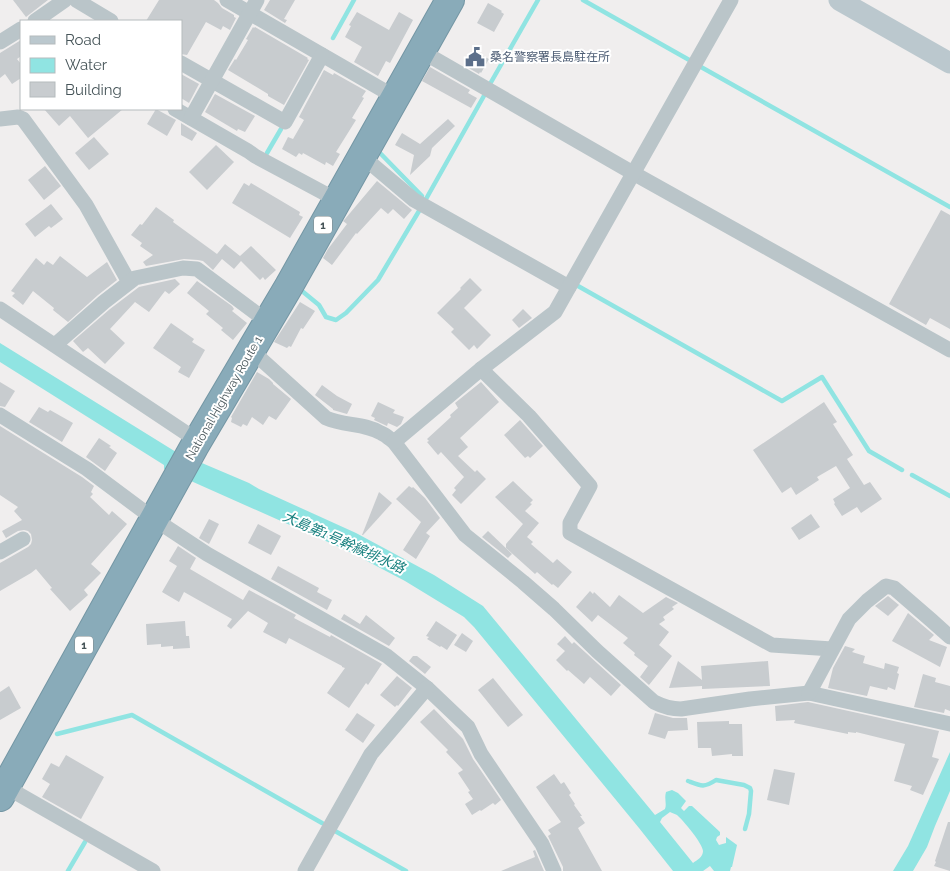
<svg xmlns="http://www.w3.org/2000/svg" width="950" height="871" font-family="Raleway,'Noto Sans JP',sans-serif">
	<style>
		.water { fill: #90e4e2; fill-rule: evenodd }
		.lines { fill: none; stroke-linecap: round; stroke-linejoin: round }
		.stream { stroke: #90e4e2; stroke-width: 4.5 }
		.building { fill: #c8cccf }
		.highway-casing { stroke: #7496a4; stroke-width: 30 }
		.street { stroke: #bac5c9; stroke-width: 15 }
		.secondary { stroke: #bbc8ce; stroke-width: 21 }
		.highway { stroke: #89abb9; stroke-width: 28 }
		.labels { text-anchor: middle; stroke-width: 4; stroke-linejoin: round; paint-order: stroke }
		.shield { fill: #fff; stroke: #7e888b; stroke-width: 1 }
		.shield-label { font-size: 11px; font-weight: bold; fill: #475559 }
		.service-label { font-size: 12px; fill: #4e5e75; stroke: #fff; text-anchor: start }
		.street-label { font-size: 12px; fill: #475559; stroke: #fff }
		.water-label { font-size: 14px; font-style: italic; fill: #17807f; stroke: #fff }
	</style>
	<rect width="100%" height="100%" fill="#f0eeee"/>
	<!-- water -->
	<g class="water">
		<path d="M0 343 176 452 249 483 259 489 356 533 434 575 483 606 655 815 665 809C667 803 664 799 666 792L672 790 678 793 686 801 681 808 684 811 689 806H692L720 832V835L717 837 716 840 719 845 726 843V837L737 845 732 867H731L730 871H714L710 866 703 871H673L639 828 474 627 464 617 405 581 346 550 164 469V465L0 362ZM670 812C672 813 675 814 677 815 683 820 703 844 703 851 703 857 697 860 693 863L660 822 662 818Z"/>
		<path d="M950 752V791L935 826 927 847 913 871H893L908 846Z"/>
	</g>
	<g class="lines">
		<!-- stream -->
		<g class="stream">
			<path d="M583 0 691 61"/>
			<path d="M333 38 354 0"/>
			<path d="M701 67 950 207"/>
			<path d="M490 84 538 0"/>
			<path d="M267 153 281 129"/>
			<path d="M381 154 422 196"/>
			<path d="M426 199 485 94"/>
			<path d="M578 286 782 401 822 377 869 451 902 470"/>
			<path d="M302 291 319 305 326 317 336 320 346 313 378 280 419 211"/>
			<path d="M912 475 950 496"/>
			<path d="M57 734 132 715 322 823"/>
			<path d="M688 781C701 786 704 788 716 780L744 785 750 788 751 791 749 814 745 829"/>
			<path d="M335 831 406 871"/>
			<path d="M68 871 85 842"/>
		</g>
	</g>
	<!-- building -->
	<g class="building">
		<path d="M13 0H48L26 17Z"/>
		<path d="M159 0H214L218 3 222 8 234 15V17L236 18 230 30 223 26 221 30 206 22 187 55 181 54V21H146Z"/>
		<path d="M270 0H295L284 19 287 20 285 23 264 10Z"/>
		<path d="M488 3 502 11 501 12 504 14 494 32 477 23Z"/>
		<path d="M357 12 389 30 399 12 413 20 390 63 386 61 378 76 354 62 362 47 345 37 351 26 349 25Z"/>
		<path d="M253 27 254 28 255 27 308 58 307 59 309 60 284 105 268 96V94L228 70 235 59 236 60 248 40 246 39Z"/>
		<path d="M21 40V56L17 59 21 64V78L12 84 5 74 0 78V53Z"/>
		<path d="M475 52 489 59 481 73 480 72 479 74 467 67Z"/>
		<path d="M430 67 470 90 468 93 477 98 471 108 422 81Z"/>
		<path d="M324 70 333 75 334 73 366 91 362 97 364 98 352 118 356 120 336 152 340 154 333 166 326 162 325 165 303 153 302 155 299 153 296 157 282 149 288 137 293 139 304 120 299 117Z"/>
		<path d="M181 74 199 84 189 103 181 98Z"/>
		<path d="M215 94 255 116 245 132 238 129 237 131 205 112Z"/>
		<path d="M44 109H123L88 138 70 116 59 126Z"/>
		<path d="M156 109 176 120 167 136 147 124Z"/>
		<path d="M448 119 455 126 432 148 430 156 410 175 414 155 395 145 402 133 420 144Z"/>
		<path d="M181 123 197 133 192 141 181 135Z"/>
		<path d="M94 137 109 154 89 170 75 153Z"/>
		<path d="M216 145 234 162 207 190 189 172Z"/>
		<path d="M45 166 61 186 44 200 28 180Z"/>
		<path d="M377 181 412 210 404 219 393 209 388 214 381 208 357 234 356 233 332 265 323 258 328 249 347 224 343 221 345 219Z"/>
		<path d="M244 183 249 186 251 183 300 212 299 215 303 217 290 238 232 203Z"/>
		<path d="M51 204 63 219 51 228 49 226 35 237 25 224Z"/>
		<path d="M156 207 174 220 173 222 217 254 225 244 240 256 251 246 276 270 265 280 263 277 260 280 241 261 234 269 222 259 213 270 203 261 198 260 184 259 146 266 143 262 153 255 140 246 142 243 131 235 140 224 142 225Z"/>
		<path d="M941 210 950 215V329L930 318 926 325 889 304Z"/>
		<path d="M60 256 87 277 107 262 117 280 98 295 68 322 53 310 54 308 33 291 23 305 12 296 15 293 11 291 36 258 44 265 47 261 53 265Z"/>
		<path d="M470 278 482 290 464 308 491 335 477 349 474 345 469 350 451 332 454 329 437 313 461 289 460 288Z"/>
		<path d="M175 279 180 284 169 294 165 291 149 312 135 302 110 329 125 343 105 364 88 348 83 352 73 341 110 309 139 287Z"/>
		<path d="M197 281 232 306 234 309 232 311 247 323 233 340 221 330 223 328 206 314 209 311 187 293Z"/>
		<path d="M300 302 315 311 303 329 301 328 291 347 289 346 287 348 274 342Z"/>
		<path d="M523 309 532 318 519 328 512 320Z"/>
		<path d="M171 323 194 339 192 342 205 350 189 378 178 372 181 367 153 348Z"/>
		<path d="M257 372 269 379 273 383V384L291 399 276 420 269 416 263 425 252 417 247 426 243 424 241 427 231 422 232 418 231 417Z"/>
		<path d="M0 382 15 391 5 407 0 406Z"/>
		<path d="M481 382 499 402 460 438 468 447 458 456 475 472 477 470 486 479 461 504 452 495 456 490 454 488 464 477 441 452 438 455 427 442 429 441 427 439 451 417 450 415 458 408 455 403Z"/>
		<path d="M322 385 337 396 352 404 347 414 333 410V409L315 395Z"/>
		<path d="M378 402 395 410 393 413 404 417 401 424 397 427 388 423 387 426 374 420 375 418 371 416Z"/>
		<path d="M824 402 837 422 833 424 853 455 847 459 864 485 870 482 882 499 861 513 857 507 842 516 834 504 835 503 833 499 850 488 836 466 817 477 819 480 796 495 791 487 782 493 753 450Z"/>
		<path d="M39 407 48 412 50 410 73 423 62 442 29 422Z"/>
		<path d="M520 420 543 446 530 458 528 456 525 458 504 435Z"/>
		<path d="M0 426 82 477 94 486 91 492 93 494 90 497 109 515 112 511 127 524 91 564 101 573 84 590 88 595 70 611 50 589 52 588 36 569 31 573 0 591V563L28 547 31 544 32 540 31 534 28 531 24 530 18 531 6 538 2 531 22 520 14 511 18 507 0 495Z"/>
		<path d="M99 438 111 446 109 447 117 453 105 471 86 457Z"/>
		<path d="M513 481 533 500 530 503 532 504 525 511 539 523 527 537 533 542 531 544 553 563 557 559 572 572 558 588 553 584 552 585 537 572 535 574 506 548V544L523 524 495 497Z"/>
		<path d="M409 486 412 488 413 487 425 498 440 518 426 533 430 536 416 559 403 550 421 522 396 499Z"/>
		<path d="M379 492 392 503 363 535H362Z"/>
		<path d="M811 514 820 527 799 540 791 528Z"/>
		<path d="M209 519 219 524 209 544 199 538Z"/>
		<path d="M258 524 281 536 271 555 248 543Z"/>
		<path d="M488 531 512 554 508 558 482 537Z"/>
		<path d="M178 546 196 558 190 569 243 600 249 590 296 615 294 618 330 637 331 635 382 664 368 685 366 683 349 708 327 693 345 668 342 667V666L289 638 286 644 263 632 268 623 248 611 231 629 227 626 232 619 184 592 179 602 162 592 177 566 169 561Z"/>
		<path d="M278 566 319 588 317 592 332 600 327 610 271 579Z"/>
		<path d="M590 591 593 594 594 592 610 607 619 595 643 613 666 597 678 603 672 607 674 609 663 617 665 620 659 624 669 632 659 645 672 656 649 685 640 677 648 666 634 655 635 653 623 643 628 638 598 615 592 622 576 607Z"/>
		<path d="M888 596 899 605 888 616 875 606Z"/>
		<path d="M908 613 934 635 929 640 947 647 940 667 892 641Z"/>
		<path d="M344 614 360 624 366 615 395 638 389 646 341 619Z"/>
		<path d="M185 621 186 636H189L190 648 173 649V646L161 647V644L147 645 146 624Z"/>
		<path d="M436 621 457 635 447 650 441 646 440 647 427 639 429 637 426 636Z"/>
		<path d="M462 633 473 641 466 652 454 645Z"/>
		<path d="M565 636 572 644 574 642 621 685 611 696 590 677 584 684 568 670 567 671 556 660 565 651 557 644Z"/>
		<path d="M845 646 855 649 852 652 865 656 863 663 884 669 885 663 899 667 897 673 899 674 895 690 888 687 887 690 870 686 867 696 828 688 833 668Z"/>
		<path d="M413 656H417L431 667 425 674 409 661Z"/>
		<path d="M678 661 702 680 701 666 768 661 770 686 702 689V686L669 688Z"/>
		<path d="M923 674 936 678 935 682 950 686V711L945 709 944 713 914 707Z"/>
		<path d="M397 676 412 688 398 706 397 705 395 707 380 695Z"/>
		<path d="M493 678 523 715 508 727 478 690Z"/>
		<path d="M9 686 21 708 0 720V692Z"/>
		<path d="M808 702 939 731 932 757 939 759 923 795 910 790 912 786 894 781 905 744 856 732V733L848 732V734L794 723 795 720 776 721 775 706Z"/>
		<path d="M434 709 463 739 473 759 501 800 495 805 493 803 481 811 480 810 472 815 465 804 473 799 468 792 470 791 458 773 463 770 446 752 448 750 420 722Z"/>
		<path d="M357 713 375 725 363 743 345 730Z"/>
		<path d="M655 713 673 718H687L688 730 668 731 665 739 648 734Z"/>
		<path d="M729 721V724H742L743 756H732V754L712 756 711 748H698L697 722Z"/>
		<path d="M66 755 104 777 81 819 42 797 50 784 42 779 51 763 59 767Z"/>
		<path d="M774 769 795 773 789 805 767 800Z"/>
		<path d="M554 774 561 784 564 782 571 793 569 795 575 804 574 805 582 816H580L585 823 578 828 602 871H563V867L548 836 551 834 548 830 561 822 536 787Z"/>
		<path d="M948 822H950V871L934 866 936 862 935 861Z"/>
		<path d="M535 850 544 871H501L535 857 533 851Z"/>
	</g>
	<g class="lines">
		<defs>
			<path id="highway" d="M0 797 194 447 289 286 450 0"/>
		</defs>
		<!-- highway casing -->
		<use href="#highway" class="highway-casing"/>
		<!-- street -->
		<g class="street">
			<path d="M76 0 111 21"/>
			<path d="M227 0 395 97"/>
			<path d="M35 21 65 0"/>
			<path d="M0 42 21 29"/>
			<path d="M421 51 633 173 950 350"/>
			<path d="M181 63 285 122 322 55"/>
			<path d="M175 109 248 151 255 156 337 200"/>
			<path d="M191 118 257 0"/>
			<path d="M0 119 18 117 23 119 86 205 129 282"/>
			<path d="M362 156 414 200 569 287"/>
			<path d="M0 309 198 441"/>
			<path d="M55 345 104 302 135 278 183 268 197 269 268 322"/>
			<path d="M252 351 326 418C344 426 365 423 381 433 386 435 390 439 394 442L465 535 523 582 554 609 597 651 654 702C664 707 671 709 681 709L750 699 809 693 950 724"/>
			<path d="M481 369 529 416 590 486 570 523V533L772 645 832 649"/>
			<path d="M0 415 87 469 154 519 207 554 387 656 427 688 468 727 481 754 542 844 554 871"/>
			<path d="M394 442 481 369 555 312 731 0"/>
			<path d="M0 552 23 539"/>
			<path d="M809 693 849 619 867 601 886 586 894 588 931 620 950 637"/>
			<path d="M6 787 153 871"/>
			<path d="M305 871 371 754 427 688"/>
		</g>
		<!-- secondary -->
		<path class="secondary" d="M839 0 950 63"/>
		<!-- highway -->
		<use href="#highway" class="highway"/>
	</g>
	<!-- icons -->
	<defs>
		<symbol id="civic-bare" viewBox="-9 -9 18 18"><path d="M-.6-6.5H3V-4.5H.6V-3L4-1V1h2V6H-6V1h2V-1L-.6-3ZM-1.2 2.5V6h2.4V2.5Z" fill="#5c6f8a" stroke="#fff" stroke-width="2.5" paint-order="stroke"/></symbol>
	</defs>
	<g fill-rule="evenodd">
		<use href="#civic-bare" x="461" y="43" width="28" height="28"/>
	</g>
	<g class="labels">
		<!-- shield labels -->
		<g class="shield">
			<rect x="314" y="216.5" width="18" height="17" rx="4"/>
			<rect x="75" y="636.5" width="18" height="17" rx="4"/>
		</g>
		<g class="shield-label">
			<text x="323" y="229">1</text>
			<text x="84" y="649">1</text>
		</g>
		<!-- service labels -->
		<g class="service-label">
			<text x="490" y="61">桑名警察署長島駐在所</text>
		</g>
		<!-- street labels -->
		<g class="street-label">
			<text transform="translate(224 398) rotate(-60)" y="4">National Highway Route 1</text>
		</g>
		<!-- water labels -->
		<g class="water-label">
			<text transform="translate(344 542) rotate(24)" y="5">大島第1号幹線排水路</text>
		</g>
	</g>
	<!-- legend -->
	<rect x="20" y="20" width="162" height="90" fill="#ffffff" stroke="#b5bbbd"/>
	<rect x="30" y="36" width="25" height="8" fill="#bbc8ce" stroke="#b5bbbd"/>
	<text x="65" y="45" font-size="15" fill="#475559">Road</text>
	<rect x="30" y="58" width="25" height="15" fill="#90e4e2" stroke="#b5bbbd"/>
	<text x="65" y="70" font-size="15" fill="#475559">Water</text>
	<rect x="30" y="82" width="25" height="15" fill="#c8cccf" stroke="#b5bbbd"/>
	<text x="65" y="95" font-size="15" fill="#475559">Building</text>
</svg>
